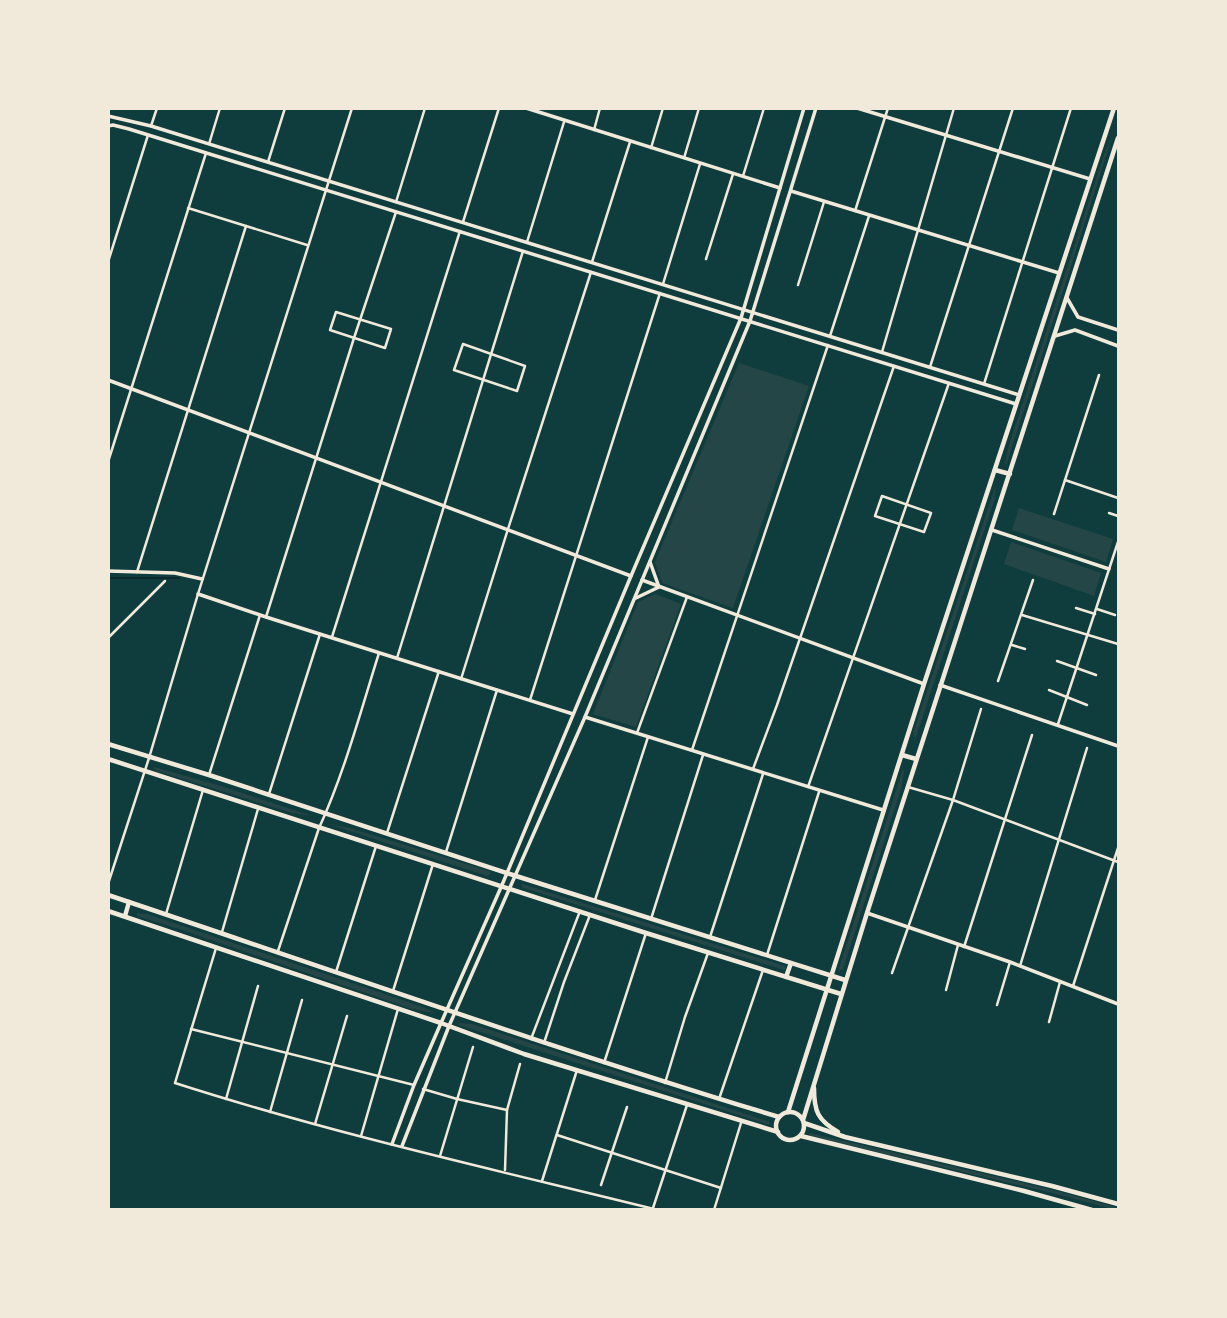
<svg xmlns="http://www.w3.org/2000/svg" width="1227" height="1318" font-family="Rubik,sans-serif">
	<style>
		.green { fill: #244646 }
		.lines { fill: none; stroke-linecap: round; stroke-linejoin: round }
		.stream { stroke: #0a2a2b; stroke-width: 2 }
		.minor { stroke: #f1e9da; stroke-width: 2.5 }
		.tertiary { stroke: #f1e9da; stroke-width: 3.5 }
		.secondary { stroke: #f1e9da; stroke-width: 3.5 }
		.primary { stroke: #f1e9da; stroke-width: 4.5 }
	</style>
	<rect width="100%" height="100%" fill="#0f3d3e"/>
	<!-- green -->
	<g class="green">
		<path d="M1113 134 1065 285 1006 465 1005 463 1009 445 1105 152Z"/>
		<path d="M739 363 809 386 733 608 662 583 655 562Z"/>
		<path d="M996 485 994 501 911 752 915 738 913 733Z"/>
		<path d="M1019 508 1113 539 1106 562 1012 530Z"/>
		<path d="M1011 542 1101 573 1094 596 1004 564Z"/>
		<path d="M655 594 681 604 636 727 593 714 638 602Z"/>
		<path d="M154 767 221 786 312 816 292 813 157 771 153 768Z"/>
		<path d="M903 769 904 771 901 789 843 969 839 971V968Z"/>
		<path d="M328 824 350 828 489 871 491 874 487 876Z"/>
		<path d="M522 884 785 966 786 969 784 970 524 888 522 887Z"/>
		<path d="M137 913 147 914 420 1006 434 1012 435 1013 412 1009 182 930 137 916Z"/>
		<path d="M458 1023 472 1024 770 1122V1124H766L459 1025Z"/>
		<path d="M810 1133 1057 1191 1118 1208V1209H1113L1056 1194 813 1137 809 1135Z"/>
	</g>
	<g class="lines">
		<!-- stream -->
		<path class="stream" d="M108 578H179"/>
		<!-- minor -->
		<g class="minor">
			<path d="M151 126 157 108"/>
			<path d="M594 130 600 108"/>
			<path d="M209 144 220 108"/>
			<path d="M651 148 663 108"/>
			<path d="M684 158 699 108"/>
			<path d="M268 162 285 108"/>
			<path d="M743 176 764 108"/>
			<path d="M396 202 425 108"/>
			<path d="M188 208 307 245"/>
			<path d="M855 211 888 108"/>
			<path d="M463 222 499 108"/>
			<path d="M527 242 564 122"/>
			<path d="M706 259 733 174"/>
			<path d="M108 262 148 135"/>
			<path d="M592 262 630 142"/>
			<path d="M663 284 700 164"/>
			<path d="M798 285 824 202"/>
			<path d="M336 312 391 329 385 348 330 330Z"/>
			<path d="M830 336 869 216"/>
			<path d="M463 344 525 366 517 391 454 370Z"/>
			<path d="M882 352 954 108"/>
			<path d="M930 367 1013 108"/>
			<path d="M984 384 1071 108"/>
			<path d="M108 462 206 153"/>
			<path d="M1065 480 1118 498"/>
			<path d="M882 496 931 513 924 532 875 516Z"/>
			<path d="M1109 513 1118 516"/>
			<path d="M1054 514 1099 375"/>
			<path d="M137 572 246 226"/>
			<path d="M1076 608 1095 614"/>
			<path d="M1097 609 1115 615"/>
			<path d="M1022 615 1118 644"/>
			<path d="M266 617 354 338 396 212"/>
			<path d="M332 637 460 231"/>
			<path d="M108 638 165 581"/>
			<path d="M1012 645 1025 649"/>
			<path d="M397 658 523 251"/>
			<path d="M1057 661 1096 675"/>
			<path d="M461 679 508 529 591 272"/>
			<path d="M998 681 1033 580"/>
			<path d="M1049 690 1087 705"/>
			<path d="M530 700 660 293"/>
			<path d="M1058 724 1118 542"/>
			<path d="M637 733 687 597"/>
			<path d="M692 750 828 345"/>
			<path d="M753 769 777 705 894 366"/>
			<path d="M209 775 260 615"/>
			<path d="M808 787 949 383"/>
			<path d="M908 787 953 800 1118 862"/>
			<path d="M269 794 320 634"/>
			<path d="M387 833 439 671"/>
			<path d="M446 852 497 690"/>
			<path d="M108 884 149 758 198 594 352 108"/>
			<path d="M595 900 648 737"/>
			<path d="M166 914 203 790"/>
			<path d="M651 919 703 755"/>
			<path d="M222 932 258 809"/>
			<path d="M710 937 763 774"/>
			<path d="M964 947 1032 735"/>
			<path d="M216 948 175 1083C334 1134 496 1170 658 1210"/>
			<path d="M278 951 319 828C344 774 361 710 379 653"/>
			<path d="M767 955 819 792"/>
			<path d="M1020 966 1087 748"/>
			<path d="M336 972 376 846"/>
			<path d="M892 973 953 800 981 709"/>
			<path d="M1073 986 1118 848"/>
			<path d="M946 990 958 945"/>
			<path d="M393 991 433 864"/>
			<path d="M997 1005 1010 962"/>
			<path d="M1049 1022 1060 982"/>
			<path d="M191 1029 414 1085"/>
			<path d="M531 1039 580 911"/>
			<path d="M544 1043 564 982 590 915"/>
			<path d="M604 1063 646 933"/>
			<path d="M665 1083 685 1017 708 953"/>
			<path d="M423 1089 457 1099 507 1110"/>
			<path d="M226 1099 258 986"/>
			<path d="M719 1099 763 970"/>
			<path d="M270 1112 302 1000"/>
			<path d="M315 1124 347 1016"/>
			<path d="M557 1135 721 1188"/>
			<path d="M361 1136 398 1009"/>
			<path d="M440 1156 473 1047"/>
			<path d="M505 1170 507 1110 520 1064"/>
			<path d="M542 1181 577 1070"/>
			<path d="M601 1185 627 1107"/>
			<path d="M653 1208 687 1105"/>
			<path d="M714 1210 741 1123"/>
		</g>
		<!-- tertiary -->
		<g class="tertiary">
			<path d="M526 108 780 188"/>
			<path d="M857 108 1090 179"/>
			<path d="M791 191 1059 273"/>
			<path d="M992 530 1109 569"/>
			<path d="M108 571 175 573 202 579"/>
			<path d="M940 685 1118 746"/>
			<path d="M392 1144 414 1085 441 1023"/>
			<path d="M402 1146 449 1026"/>
		</g>
		<!-- secondary -->
		<g class="secondary">
			<path d="M108 116 151 126 1019 395"/>
			<path d="M108 126 113 125 129 129 1016 404"/>
			<path d="M1067 298 1078 317 1118 330"/>
			<path d="M1055 336 1075 330 1118 346"/>
			<path d="M108 380 631 576"/>
			<path d="M642 580 924 684"/>
			<path d="M198 594 266 617 573 714"/>
			<path d="M636 598 659 587 650 562"/>
			<path d="M585 717 883 810"/>
			<path d="M867 913 1010 962 1118 1004"/>
			<path d="M441 1023 502 885 631 576 741 318 804 108"/>
			<path d="M449 1026 585 717 750 321 816 108"/>
		</g>
		<!-- primary -->
		<g class="primary">
			<path d="M995 470 1010 474"/>
			<path d="M108 744 209 775 516 876 845 980"/>
			<path d="M902 755 916 759"/>
			<path d="M108 759 646 933 841 994"/>
			<path d="M108 895C332 970 554 1049 779 1117"/>
			<path d="M108 911 441 1023 524 1054 778 1132"/>
			<path d="M125 916 129 902"/>
			<path d="M786 977 791 963"/>
			<path d="M814 1088C814 1112 818 1120 838 1132"/>
			<circle cx="790" cy="1126" r="14"/>
			<path d="M788 1112 924 684 1114 108"/>
			<path d="M803 1120 867 913 1118 138"/>
			<path d="M804 1123 845 1137 1052 1186 1118 1204"/>
			<path d="M801 1136 1024 1191 1092 1210"/>
		</g>
	</g>
	<!-- border -->
	<rect width="1227" height="1318" fill="none" stroke="#f1e9da" stroke-width="220"/>
</svg>
